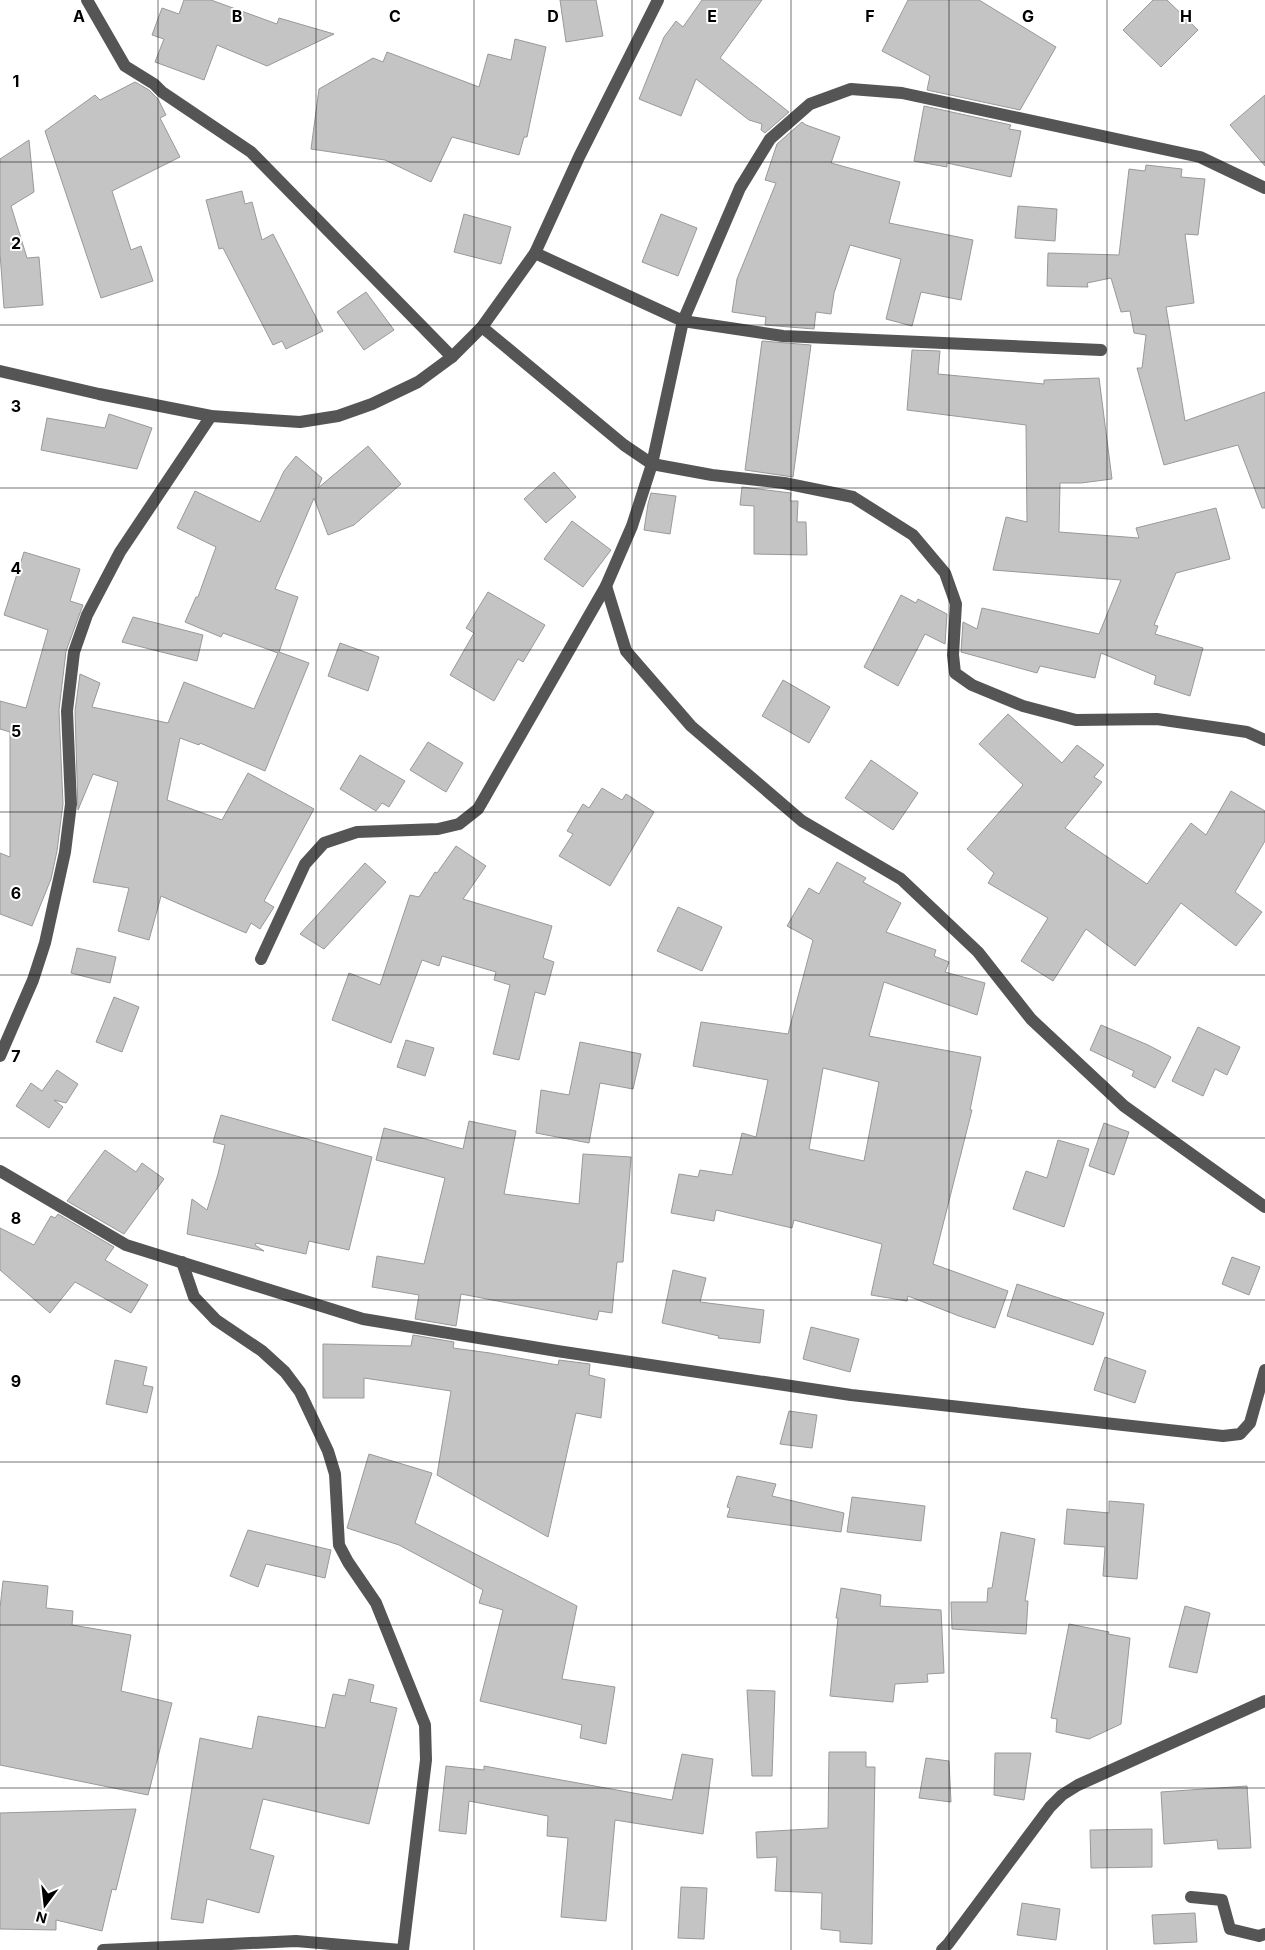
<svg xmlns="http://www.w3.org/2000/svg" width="1265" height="1950" font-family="Inter,sans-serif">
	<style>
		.building { fill: #c4c4c4; stroke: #999; fill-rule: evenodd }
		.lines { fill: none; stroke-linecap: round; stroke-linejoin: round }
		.minor { stroke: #555; stroke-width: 12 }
		.grid { fill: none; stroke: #000; stroke-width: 1; stroke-opacity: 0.55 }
		.grid-label { font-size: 16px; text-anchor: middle; font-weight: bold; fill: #000; stroke: #fff; stroke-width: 4; stroke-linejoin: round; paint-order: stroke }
	</style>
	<rect width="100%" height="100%" fill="#fff"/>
	<!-- building -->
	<g class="building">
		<path d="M184 0H211L277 24 279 18 334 34 267 66 217 45 204 80 155 62 164 39 152 35 162 8 179 14Z"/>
		<path d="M560 0H596L603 36 566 42Z"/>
		<path d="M702 0H762L720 58 789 112 765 133 761 130 762 124 749 120 696 79 681 116 639 99 664 37 676 21 683 27Z"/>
		<path d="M908 0H979L1056 47 1020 110 927 90 930 76 882 51Z"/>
		<path d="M1153 0H1167L1198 30 1161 67 1123 30Z"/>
		<path d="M515 39 546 47 527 137H524L519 155 452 137 431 182 385 160 311 149 319 89 373 58 383 62 387 52 479 87 488 54 511 60Z"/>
		<path d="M135 82 149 90 158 99 166 115 160 118 180 157 112 191 131 250 141 246 153 281 101 298 45 131 95 95 100 100Z"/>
		<path d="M1265 95V166L1230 125Z"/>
		<path d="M924 106 1011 125 1009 129 1021 131 1011 177 947 163V167L914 161Z"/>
		<path d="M802 122 806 125 840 137 831 163 900 182 889 223 973 240 961 300 921 292 912 326 886 319 901 259 850 245 834 293 831 314 816 312 814 329 765 325 766 317 732 312 737 279 776 183 765 180 777 144Z"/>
		<path d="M29 140 34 192 11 206 27 258 39 257 43 305 4 308 0 253V159Z"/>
		<path d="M1146 165 1182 169 1181 177 1205 179 1198 235 1185 234 1194 303 1166 307 1185 421 1265 392V508H1262L1238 445 1164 465 1137 368H1142L1146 335 1134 333 1130 311 1121 312 1111 278 1087 283 1088 287 1047 286 1048 253 1119 255 1129 169 1145 171Z"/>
		<path d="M242 191 245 204 252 202 262 240 273 234 323 331 286 349 282 341 273 345 223 248 219 249 206 200Z"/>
		<path d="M1018 206 1057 209 1055 241 1015 238Z"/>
		<path d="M464 214 511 227 501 264 454 252Z"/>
		<path d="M661 214 697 228 678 276 642 262Z"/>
		<path d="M366 292 394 330 364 350 337 312Z"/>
		<path d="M762 341 811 345 793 477 745 470Z"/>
		<path d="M912 350 940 351 938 374 1044 384V380L1099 378 1112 479 1081 483H1060L1059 532 1139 538 1136 528 1216 508 1230 559 1176 573 1154 625 1158 626 1155 634 1203 648 1190 696 1154 684 1156 676 1101 653 1095 678 1040 666 1037 673 961 652 963 622 977 629 982 608 1099 634 1121 580 993 570 1006 517 1027 522 1026 425 907 410Z"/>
		<path d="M109 414 152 428 137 469 41 450 47 418 105 428Z"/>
		<path d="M368 446 401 484 354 525 328 535 314 498 275 589 298 597 279 652 309 663 265 771 200 743 199 745 180 738 167 800 222 820 248 773 314 809 264 901 274 907 260 929 251 923 246 933 161 896 149 940 118 931 129 888 93 882 118 782 93 774 78 810 75 711 80 674 100 683 92 707 168 723 184 682 254 709 278 653 223 633 221 637 185 622 196 597H198L216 547 177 528 195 491 260 522 284 471 296 456 322 478 318 488Z"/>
		<path d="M554 472 576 497 546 523 524 499Z"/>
		<path d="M742 487 791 493 790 501H798L797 522H806L807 555 754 554V506L740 505Z"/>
		<path d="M651 493 676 496 670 534 644 530 648 504Z"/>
		<path d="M572 521 611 550 583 587 544 559Z"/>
		<path d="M24 552 80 569 70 601 83 605 66 651 59 710 63 804 57 851 51 879 32 926 0 914V853L10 857V732L0 729V701L26 708 48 630 4 615Z"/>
		<path d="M488 592 545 625 523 662 518 659 494 701 450 675 474 633 466 628Z"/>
		<path d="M901 595 916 603 918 599 947 614 945 644 925 634 898 686 864 667Z"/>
		<path d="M133 617 203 635 197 661 122 642Z"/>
		<path d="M340 643 379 657 368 691 328 676Z"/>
		<path d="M783 680 830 707 809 743 762 716Z"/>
		<path d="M1008 714 1062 763 1077 745 1104 765 1094 777 1102 782 1065 828 1147 884 1191 823 1206 835 1231 791 1265 811V841L1235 892 1262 912 1236 946 1181 903 1135 966 1086 929 1053 981 1021 961 1048 918 988 883 994 873 967 849 1023 785 979 744Z"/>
		<path d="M428 742 463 763 446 792 410 770Z"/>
		<path d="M360 755 405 781 389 807 382 803 376 811 340 789Z"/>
		<path d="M871 760 918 793 893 830 845 798Z"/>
		<path d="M602 788 622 800 626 794 654 812 610 886 559 856 573 834 567 831 583 804 589 808Z"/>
		<path d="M456 846 486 866 463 899 552 926 543 958 554 962 545 995 535 992 519 1060 493 1054 510 985 494 980 496 972 442 956 439 966 422 960 391 1043 332 1020 349 973 380 985 410 895 419 897 435 872 437 873Z"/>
		<path d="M837 862 866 878 863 882 901 903 886 932 936 950 934 956 949 962 945 972 985 983 977 1015 884 982 869 1036 981 1057 970 1110H972L933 1264 1008 1291 995 1328 959 1316 908 1296 907 1301 871 1295 882 1244 794 1220 792 1228 716 1210 714 1221 671 1213 679 1174 698 1177 700 1170 732 1175 742 1133 756 1137 768 1080 693 1066 701 1022 788 1034 813 940 787 926 809 888 819 894ZM823 1068 879 1082 864 1161 809 1149Z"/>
		<path d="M365 863 386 882 324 949 300 934Z"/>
		<path d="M678 907 722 927 702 971 657 951Z"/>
		<path d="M77 948 116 957 110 983 71 973Z"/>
		<path d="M114 997 139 1007 122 1052 96 1042Z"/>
		<path d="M1101 1025 1148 1045 1171 1057 1155 1088 1132 1076 1134 1071 1090 1050Z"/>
		<path d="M1198 1027 1240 1047 1227 1075 1215 1069 1203 1096 1172 1081Z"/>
		<path d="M406 1040 434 1048 425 1076 397 1067Z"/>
		<path d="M580 1042 641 1054 633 1089 600 1083 589 1143 536 1133 541 1090 569 1095Z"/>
		<path d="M57 1070 78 1084 66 1103 54 1100 63 1107 49 1128 16 1106 31 1083 42 1091Z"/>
		<path d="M221 1115 372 1157 349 1250 309 1241 306 1254 256 1243 255 1245 264 1251 187 1234 192 1199 207 1210 218 1174 225 1145 213 1142Z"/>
		<path d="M469 1121 516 1131 504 1194 579 1204 583 1154 631 1157 623 1262H617L612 1313 599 1311 597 1320 461 1294 456 1326 415 1319 419 1295 372 1287 377 1256 424 1264 445 1178 376 1160 384 1128 463 1149Z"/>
		<path d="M1104 1123 1129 1132 1114 1175 1089 1166Z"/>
		<path d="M1058 1140 1089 1149 1064 1227 1013 1209 1026 1171 1047 1178Z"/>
		<path d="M105 1150 136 1172 142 1163 164 1179 124 1234 67 1201Z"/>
		<path d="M58 1214 114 1247 105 1260 148 1285 131 1313 75 1282 50 1313 0 1270V1228L34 1245 51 1216 55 1218Z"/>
		<path d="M1232 1257 1260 1267 1249 1295 1222 1284Z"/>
		<path d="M673 1270 706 1278 700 1302 764 1310 760 1343 718 1338 719 1336 662 1323Z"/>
		<path d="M1017 1284 1104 1313 1093 1345 1007 1316Z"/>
		<path d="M811 1327 859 1339 850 1372 803 1359Z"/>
		<path d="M413 1335 454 1342 453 1348 490 1353 558 1365 559 1360 590 1364 589 1375 605 1379 601 1418 576 1413 548 1537 437 1475 451 1391 364 1378V1398H323V1344L411 1346Z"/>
		<path d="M1105 1357 1146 1371 1135 1403 1094 1390Z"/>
		<path d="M115 1360 147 1367 143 1385 153 1387 147 1413 106 1404Z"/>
		<path d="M789 1411 817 1415 812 1448 780 1444Z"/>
		<path d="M369 1454 432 1473 415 1523 577 1606 562 1679 615 1687 606 1744 580 1738 582 1725 480 1701 503 1610 479 1603 483 1590 399 1545 347 1528Z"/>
		<path d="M737 1476 776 1484 772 1496 844 1513 841 1532 727 1517 730 1508 727 1507Z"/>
		<path d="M852 1497 925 1506 921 1541 847 1532Z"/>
		<path d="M1109 1501 1144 1504 1137 1579 1103 1576 1105 1547 1064 1544 1067 1509 1109 1513Z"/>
		<path d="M248 1530 331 1550 325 1578 266 1564 258 1587 230 1576Z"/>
		<path d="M1001 1532 1035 1539 1025 1601H1028L1026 1634 952 1629 951 1602H987L988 1588H992Z"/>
		<path d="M3 1581 48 1586 46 1608 73 1611 72 1625 131 1635 121 1691 172 1703 148 1795 0 1765V1608Z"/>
		<path d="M841 1588 881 1595 880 1606 941 1610 944 1673 927 1674 928 1682 895 1684 893 1702 830 1696 838 1618H836Z"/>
		<path d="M1185 1606 1210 1613 1197 1673 1169 1667Z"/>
		<path d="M1069 1624 1109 1632 1108 1634 1130 1638 1121 1724 1089 1739 1056 1732 1057 1719 1051 1718Z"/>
		<path d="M349 1679 374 1685 370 1702 397 1708 369 1824 263 1799 250 1849 274 1856 259 1913 207 1899 203 1923 171 1919 200 1738 252 1749 258 1716 325 1728 333 1694 345 1696Z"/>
		<path d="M747 1690 775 1691 772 1776H752Z"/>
		<path d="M829 1752H866V1767H875L872 1944 840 1942V1931L821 1929 822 1893 775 1891 777 1857 757 1858 756 1832 828 1828Z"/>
		<path d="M995 1753H1031L1024 1800 994 1795Z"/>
		<path d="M682 1754 713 1759 703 1834 615 1820 606 1921 561 1917 568 1838 547 1836 548 1816 469 1801 466 1834 439 1831 446 1766 484 1770V1766L672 1800Z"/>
		<path d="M926 1758 949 1761 951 1802 919 1798Z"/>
		<path d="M1247 1786 1251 1848 1218 1849 1217 1840 1164 1844 1161 1792Z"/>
		<path d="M136 1809 116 1890 112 1889 102 1931 56 1920V1930L0 1929V1813Z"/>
		<path d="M1152 1829V1867L1091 1868 1090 1830Z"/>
		<path d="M681 1887 707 1888 704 1939 678 1938Z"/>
		<path d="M1022 1903 1060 1909 1056 1940 1017 1935Z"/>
		<path d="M1195 1913 1197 1942 1154 1944 1152 1915Z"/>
	</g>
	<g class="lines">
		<!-- minor -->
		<g class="minor">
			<path d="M87 0 125 66 154 84 162 92 251 152 452 357"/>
			<path d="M535 253 683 321 783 336 1101 350"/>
			<path d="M482 327 624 445 652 464 712 475 784 483 853 497 913 535 945 573 956 604 953 655 955 673 972 685 1023 706 1076 720 1157 719 1247 732 1265 740"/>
			<path d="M0 371 99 394 211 416 300 422 338 416 372 404 418 382 452 357 482 327 535 253 579 157 658 0"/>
			<path d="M606 586 626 651 691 726 802 821 901 879 978 952 1031 1019 1124 1106 1265 1207"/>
			<path d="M261 959 305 864 324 843 357 832 438 829 459 824 478 809 606 586 632 526 652 464 683 321 740 188 770 139 810 104 851 89 902 93 1200 157 1265 188"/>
			<path d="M0 1056 33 980 45 943 65 852 71 804 67 711 74 652 87 615 120 552 211 416"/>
			<path d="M0 1171 126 1245 363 1319 557 1351 851 1395 1223 1436 1240 1434 1250 1423 1265 1370"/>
			<path d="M182 1262 194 1297 216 1320 262 1351 285 1372 300 1392 328 1451 335 1474 339 1545 348 1562 376 1603 425 1725 426 1760 403 1950"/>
			<path d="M1191 1897 1222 1900 1230 1929 1259 1936 1265 1934"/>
			<path d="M103 1950 296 1941 401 1950"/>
			<path d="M942 1950 948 1944 1050 1807 1062 1795 1078 1785 1265 1701"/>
		</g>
	</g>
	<!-- grid -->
	<path class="grid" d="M158 0V1950M316 0V1950M474 0V1950M632 0V1950M791 0V1950M949 0V1950M1107 0V1950M0 162H1265M0 325H1265M0 488H1265M0 650H1265M0 812H1265M0 975H1265M0 1138H1265M0 1300H1265M0 1462H1265M0 1625H1265M0 1788H1265"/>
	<g class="grid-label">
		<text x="79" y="22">A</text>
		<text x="237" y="22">B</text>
		<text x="395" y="22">C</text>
		<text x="553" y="22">D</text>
		<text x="712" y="22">E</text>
		<text x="870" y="22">F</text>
		<text x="1028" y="22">G</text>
		<text x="1186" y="22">H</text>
		<text x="16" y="87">1</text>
		<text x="16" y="249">2</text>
		<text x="16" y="412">3</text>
		<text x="16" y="574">4</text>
		<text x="16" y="737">5</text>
		<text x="16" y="899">6</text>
		<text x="16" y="1062">7</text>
		<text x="16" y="1224">8</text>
		<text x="16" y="1387">9</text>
	</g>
	<!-- north arrow -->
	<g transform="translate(45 1905) rotate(195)" stroke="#ffffff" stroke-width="4" paint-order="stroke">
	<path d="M0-4L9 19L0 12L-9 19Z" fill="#000000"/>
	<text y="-8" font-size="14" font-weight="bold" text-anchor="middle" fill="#000000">N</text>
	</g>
</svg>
